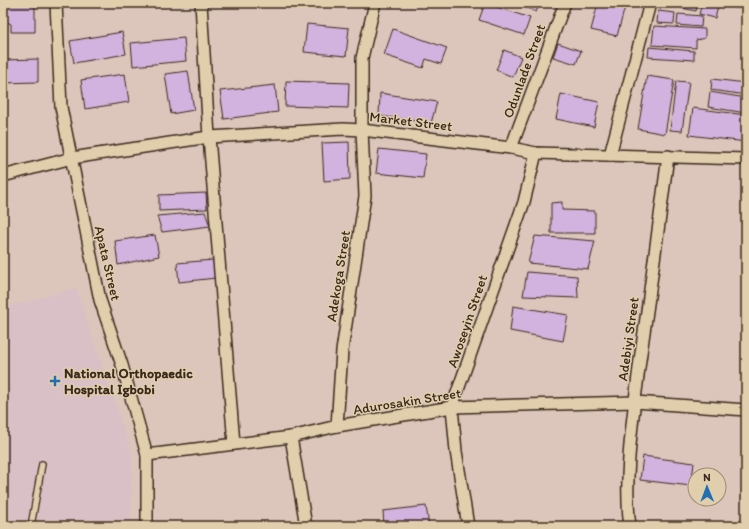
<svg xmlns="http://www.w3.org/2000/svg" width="749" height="529" font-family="Itim,sans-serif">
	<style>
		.built { fill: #d9c0c6 }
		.building { fill: #d2b2de; stroke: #3b2a1e }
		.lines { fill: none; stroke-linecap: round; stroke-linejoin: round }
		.service-casing { stroke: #3b2a1e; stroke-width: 8 }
		.minor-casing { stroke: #3b2a1e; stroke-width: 14 }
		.service { stroke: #e0ceac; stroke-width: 5.5 }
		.minor { stroke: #e0ceac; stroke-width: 11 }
		.poi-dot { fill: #1f6fb2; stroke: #e0ceac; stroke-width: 1.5 }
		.labels { text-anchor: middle; stroke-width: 3; stroke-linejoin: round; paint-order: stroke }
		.street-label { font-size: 14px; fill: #3b2a1e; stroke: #e0ceac }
		.poi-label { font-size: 14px; font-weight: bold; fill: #3b2a1e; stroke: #e0ceac; text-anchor: start }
	</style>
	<rect width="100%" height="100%" fill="#dcc6bb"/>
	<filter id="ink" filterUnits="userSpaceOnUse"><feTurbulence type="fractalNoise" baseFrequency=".025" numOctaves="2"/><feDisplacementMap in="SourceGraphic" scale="8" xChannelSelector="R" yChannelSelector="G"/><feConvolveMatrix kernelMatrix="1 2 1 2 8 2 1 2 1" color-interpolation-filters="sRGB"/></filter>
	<g filter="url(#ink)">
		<!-- built -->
		<path class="built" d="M76 288 132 454 131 526H3V308Z"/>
		<!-- building -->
		<g class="building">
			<path d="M485 3 530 18 524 35 479 20Z"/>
			<path d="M516 3H540L536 12Z"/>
			<path d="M598 3H611L625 7 617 36 591 30Z"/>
			<path d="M658 3H698L696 11Z"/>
			<path d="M702 3H719L715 18 699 14Z"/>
			<path d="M730 3H746V9L729 7Z"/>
			<path d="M3 5H35V32H11V24L3 20Z"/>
			<path d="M658 11 675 13 674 24 657 23Z"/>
			<path d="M678 14 702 16 701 27 677 25Z"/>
			<path d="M307 24 349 28 346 56 304 52Z"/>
			<path d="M654 26 705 29V38L696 40V48L652 45Z"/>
			<path d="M393 29 447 48 441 64 426 59 423 68 384 55Z"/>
			<path d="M122 32 126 54 74 63 70 41Z"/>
			<path d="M184 38 186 61 133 66 131 43Z"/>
			<path d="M558 43 581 51 576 64 553 57Z"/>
			<path d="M649 47 694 51V60L648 57Z"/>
			<path d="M504 50 521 57 513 77 496 70Z"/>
			<path d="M38 59V82L3 83V60Z"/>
			<path d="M188 71 194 110 171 114 165 74Z"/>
			<path d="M125 74 129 102 85 109 81 80Z"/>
			<path d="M647 76 674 80 665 134 638 129Z"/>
			<path d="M712 79 746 83V95L711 90Z"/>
			<path d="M286 81 349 83 348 108 285 106Z"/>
			<path d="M676 81 689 82 682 131 670 130Z"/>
			<path d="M275 85 278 112 224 119 220 91Z"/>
			<path d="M710 92 746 98V113L708 107Z"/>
			<path d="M380 93 437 102 431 123 379 116Z"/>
			<path d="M561 94 599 102 594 127 556 119Z"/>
			<path d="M693 108 746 115V142L689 135Z"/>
			<path d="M349 142 350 179 324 181 322 143Z"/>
			<path d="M379 149 426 154 423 178 376 173Z"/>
			<path d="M206 193 207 209 159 211V195Z"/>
			<path d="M562 202V210L595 211V233H551V203Z"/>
			<path d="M205 212 210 226 162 232 157 216Z"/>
			<path d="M155 235 159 256 118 265 115 241Z"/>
			<path d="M535 236 595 241 588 269 528 263Z"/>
			<path d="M213 260 216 278 179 282 177 263Z"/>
			<path d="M527 272 577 276 578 298 523 296Z"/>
			<path d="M513 306 568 315 563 341 510 331Z"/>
			<path d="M643 456 694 463 691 486 640 480Z"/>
			<path d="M426 506 429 526H384L383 511Z"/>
			<path d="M287 523V526H266Z"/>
		</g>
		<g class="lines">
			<defs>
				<path id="service" d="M31 526 42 464"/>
				<g id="minor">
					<path d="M56 3 61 107 100 300 122 365 147 455V526"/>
					<path d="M201 3 209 137 234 444"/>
					<path d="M511 148 565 3"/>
					<path d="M610 155 650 3"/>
					<path d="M3 176 72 158 209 137 343 129 362 130 511 148 536 153 746 159"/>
					<path d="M337 426 342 351 365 196 362 130V58L375 3"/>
					<path d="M291 437 306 526"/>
					<path d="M147 455 291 437 337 426 452 407 635 402 746 410"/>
					<path d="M468 526 456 451 452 407 524 202 536 153"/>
					<path d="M630 526C623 477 634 410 640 360 650 292 659 224 668 156"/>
				</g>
			</defs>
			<!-- service casing -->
			<use href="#service" class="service-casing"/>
			<!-- minor casing -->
			<use href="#minor" class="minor-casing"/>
			<!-- service -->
			<use href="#service" class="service"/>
			<!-- minor -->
			<use href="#minor" class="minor"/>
		</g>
	</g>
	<!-- markers -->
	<path class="poi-dot" d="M53 375h4v4h4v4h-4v4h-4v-4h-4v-4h4z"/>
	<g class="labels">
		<!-- street labels -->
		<g class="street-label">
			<text transform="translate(524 71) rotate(-70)" y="5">Odunlade Street</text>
			<text transform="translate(411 121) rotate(7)" y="5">Market Street</text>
			<text transform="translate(108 263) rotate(77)" y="5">Apata Street</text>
			<text transform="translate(338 276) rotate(-81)" y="5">Adekoga Street</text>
			<text transform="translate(467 321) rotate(-71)" y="5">Awoseyin Street</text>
			<text transform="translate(628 339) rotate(-82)" y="5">Adebiyi Street</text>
			<text transform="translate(407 401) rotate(-9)" y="5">Adurosakin Street</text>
		</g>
		<!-- poi labels -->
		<g class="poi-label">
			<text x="64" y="378">National Orthopaedic<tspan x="64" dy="16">Hospital Igbobi</tspan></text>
		</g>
	</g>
	<!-- margin -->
	<rect width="749" height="529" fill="none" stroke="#e0ceac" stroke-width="16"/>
	<rect x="8" y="8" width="733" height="513" fill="none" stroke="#3b2a1e" stroke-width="1.5" filter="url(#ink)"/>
	<!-- north arrow -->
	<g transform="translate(707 487) rotate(359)"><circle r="19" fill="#e0ceac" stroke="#9e8c73"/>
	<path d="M0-3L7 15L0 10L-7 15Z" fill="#1f6fb2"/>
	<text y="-6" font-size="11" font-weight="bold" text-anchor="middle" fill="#3b2a1e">N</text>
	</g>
</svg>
